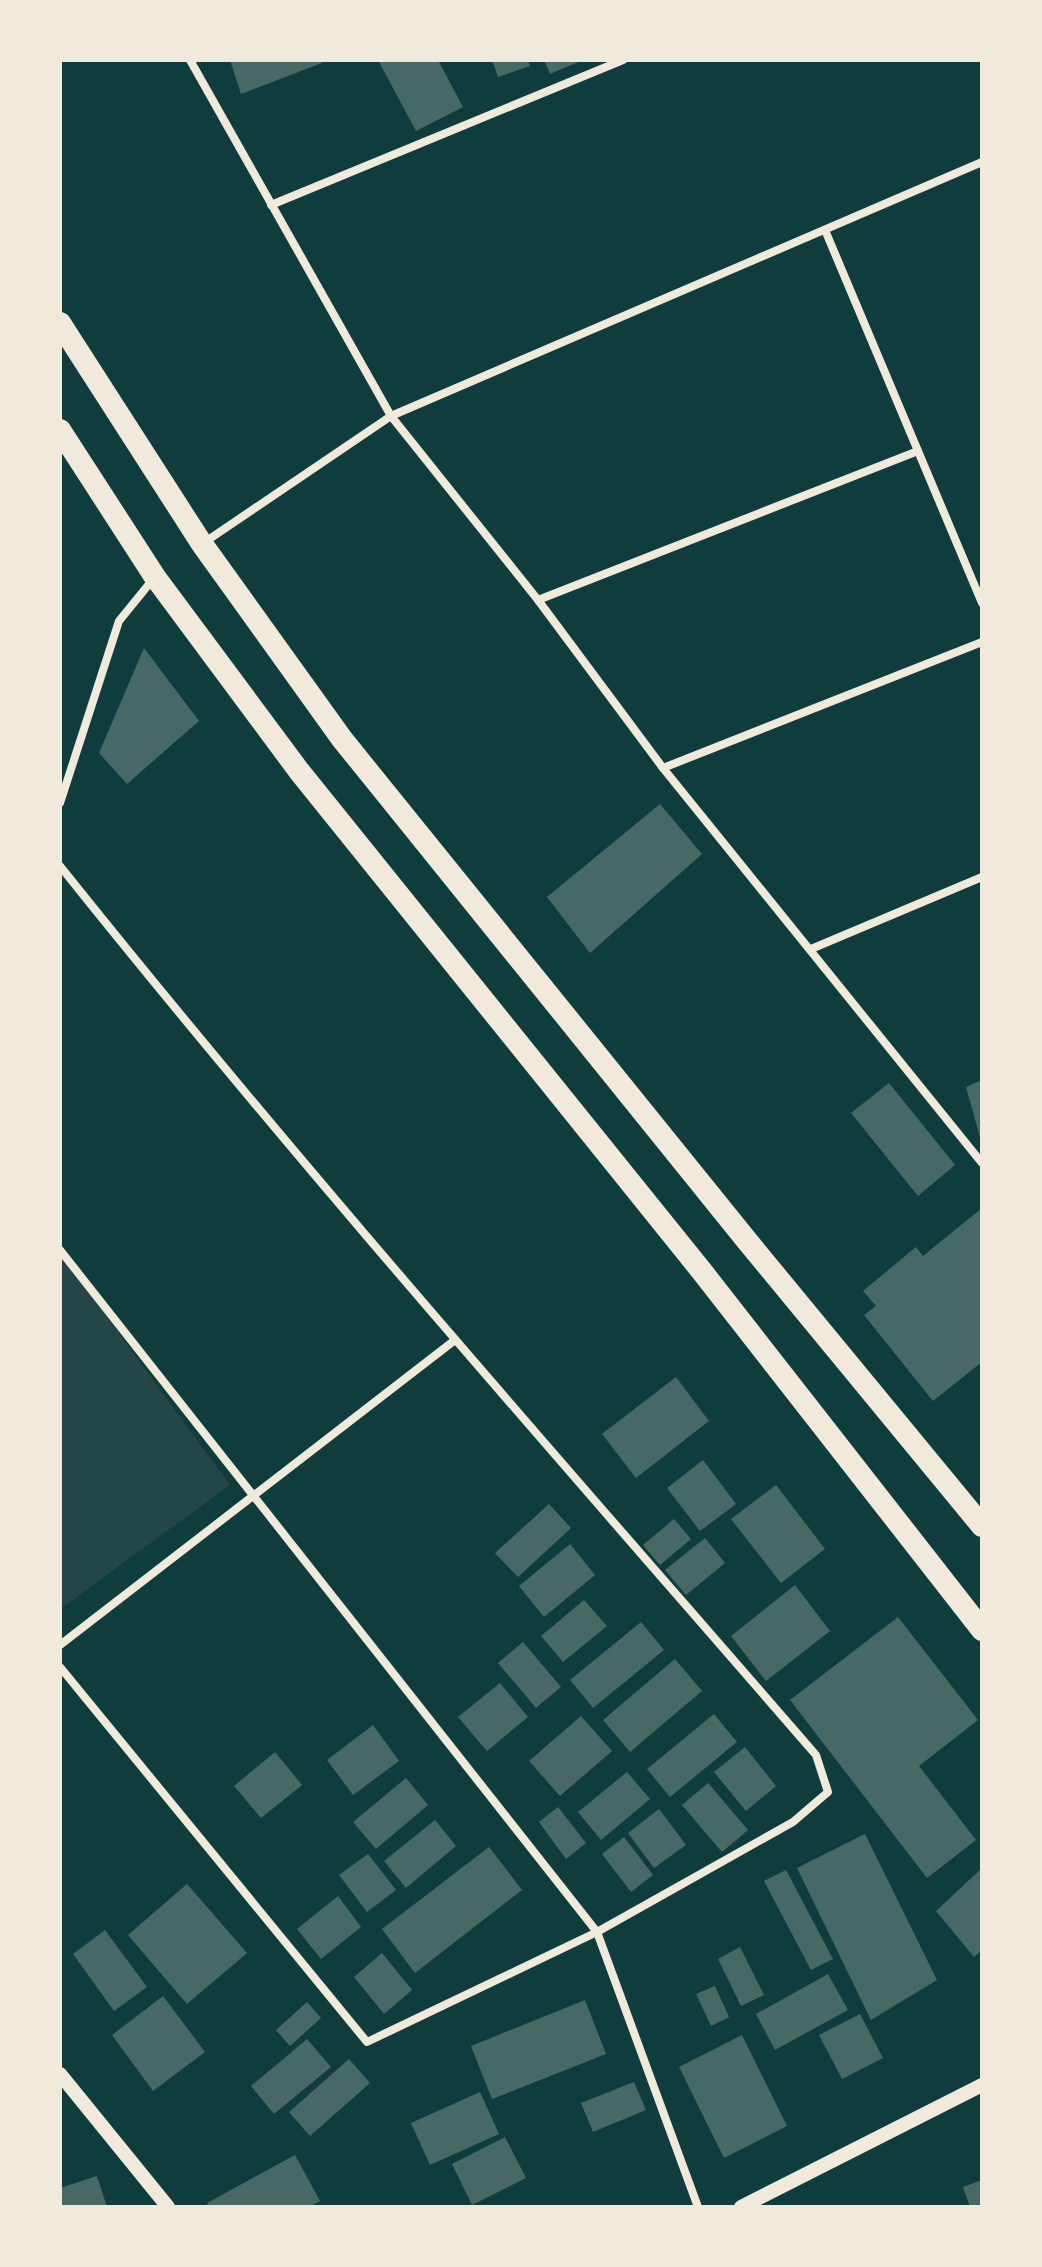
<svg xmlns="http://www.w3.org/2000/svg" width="1042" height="2267" font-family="'Fira Sans Condensed',sans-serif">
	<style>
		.green { fill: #244646 }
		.building { fill: #486865 }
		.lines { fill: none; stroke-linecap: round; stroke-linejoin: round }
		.minor { stroke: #f1e9da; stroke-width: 8 }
		.tertiary { stroke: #f1e9da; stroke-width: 14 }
		.trunk { stroke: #f1e9da; stroke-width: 22 }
	</style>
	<rect width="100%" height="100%" fill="#0f3d3e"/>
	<!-- green -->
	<path class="green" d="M60 1253 230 1485 63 1607 60 1602Z"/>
	<!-- building -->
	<g class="building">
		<path d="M230 60H320L322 63 241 94Z"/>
		<path d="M378 60H438L463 107 416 131Z"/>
		<path d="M492 60H528L530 66 498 77Z"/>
		<path d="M544 60H583L550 74Z"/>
		<path d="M144 648 199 721 127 784 99 753Z"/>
		<path d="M660 804 702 854 590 953 547 897Z"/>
		<path d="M982 1080V1141H981L966 1087Z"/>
		<path d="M889 1083 955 1165 918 1196 851 1113Z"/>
		<path d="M982 1208V1362L933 1401 864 1315 876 1306 863 1291 916 1247 923 1256Z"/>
		<path d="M676 1377 709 1421 636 1478 602 1434Z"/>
		<path d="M703 1460 736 1504 700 1531 667 1488Z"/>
		<path d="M776 1485 825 1549 781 1583 731 1519Z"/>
		<path d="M549 1504 571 1528 518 1577 495 1553Z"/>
		<path d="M674 1519 691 1539 660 1565 643 1545Z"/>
		<path d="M705 1538 725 1563 686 1595 665 1570Z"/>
		<path d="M570 1544 595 1575 544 1617 519 1586Z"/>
		<path d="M795 1585 830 1631 766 1681 731 1636Z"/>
		<path d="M584 1600 607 1626 563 1662 541 1636Z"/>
		<path d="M898 1617 978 1720 919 1766 976 1840 927 1878 790 1700Z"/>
		<path d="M641 1622 664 1650 593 1708 570 1680Z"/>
		<path d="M523 1642 561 1687 536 1708 498 1663Z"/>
		<path d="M675 1659 702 1691 630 1752 603 1720Z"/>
		<path d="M500 1683 528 1717 487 1751 458 1717Z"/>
		<path d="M714 1714 737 1742 670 1797 647 1769Z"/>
		<path d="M581 1716 612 1751 560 1796 529 1761Z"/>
		<path d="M373 1725 399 1761 353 1795 327 1760Z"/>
		<path d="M745 1747 776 1786 746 1811 714 1772Z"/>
		<path d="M275 1752 302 1785 261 1818 234 1786Z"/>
		<path d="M627 1772 650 1799 601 1840 578 1812Z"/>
		<path d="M406 1778 428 1805 376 1849 353 1822Z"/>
		<path d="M708 1783 748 1830 722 1852 682 1805Z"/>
		<path d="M558 1807 586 1843 566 1859 539 1822Z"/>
		<path d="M659 1809 686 1845 654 1868 628 1833Z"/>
		<path d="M435 1820 456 1846 406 1888 384 1861Z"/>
		<path d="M865 1834 937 1980 871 2020 797 1868Z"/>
		<path d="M624 1837 653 1875 631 1892 602 1854Z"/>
		<path d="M489 1847 522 1890 415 1973 382 1929Z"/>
		<path d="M368 1854 396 1890 367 1912 339 1875Z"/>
		<path d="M982 1868V1950L974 1957 936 1911Z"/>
		<path d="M786 1870 833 1959 811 1970 764 1881Z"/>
		<path d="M187 1884 247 1953 187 2004 128 1935Z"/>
		<path d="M338 1896 361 1927 321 1959 297 1929Z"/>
		<path d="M105 1930 147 1987 114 2011 73 1954Z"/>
		<path d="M740 1947 764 1995 741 2006 718 1959Z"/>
		<path d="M382 1953 412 1990 384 2014 354 1977Z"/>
		<path d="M828 1974 848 2010 775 2050 756 2014Z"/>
		<path d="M715 1986 729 2017 711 2026 696 1994Z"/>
		<path d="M163 1996 205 2052 153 2091 112 2035Z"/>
		<path d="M585 2000 606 2054 492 2099 471 2046Z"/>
		<path d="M307 2002 321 2018 290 2046 276 2030Z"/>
		<path d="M860 2014 883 2058 842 2079 819 2035Z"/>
		<path d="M742 2035 787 2126 724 2158 679 2067Z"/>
		<path d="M307 2039 331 2067 274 2114 251 2086Z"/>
		<path d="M349 2059 370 2083 310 2136 289 2112Z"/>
		<path d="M634 2082 646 2110 593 2132 581 2103Z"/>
		<path d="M480 2092 499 2134 430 2165 411 2123Z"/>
		<path d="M505 2137 526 2178 472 2205 452 2164Z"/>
		<path d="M295 2155 320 2201 309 2207H209L207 2203Z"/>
		<path d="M97 2176 107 2207H60V2188Z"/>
		<path d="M982 2180V2207H970L963 2187Z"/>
	</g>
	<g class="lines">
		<!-- minor -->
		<g class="minor">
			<path d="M190 60 391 416 538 600 663 768 982 1163"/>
			<path d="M271 205 623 60"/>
			<path d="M825 230 982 603"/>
			<path d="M202 544 391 416 982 162"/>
			<path d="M538 600 918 451"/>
			<path d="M663 768 982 642"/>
			<path d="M60 803 119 621 154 578"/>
			<path d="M60 866C303 1170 561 1461 816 1755L828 1792 793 1822 597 1932 367 2042 60 1667"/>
			<path d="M811 949 982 877"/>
			<path d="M60 1250 597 1932 698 2207"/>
			<path d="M60 1645 455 1340"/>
		</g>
		<!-- tertiary -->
		<g class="tertiary">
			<path d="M60 2074 168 2207"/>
			<path d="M741 2207 982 2085"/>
		</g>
		<!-- trunk -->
		<g class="trunk">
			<path d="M60 323 202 544 342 739 748 1242 982 1526"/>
			<path d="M60 430 155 577 299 771 704 1274 982 1630"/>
		</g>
	</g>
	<!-- border -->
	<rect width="1042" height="2267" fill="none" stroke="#f1e9da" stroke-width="124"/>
</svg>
